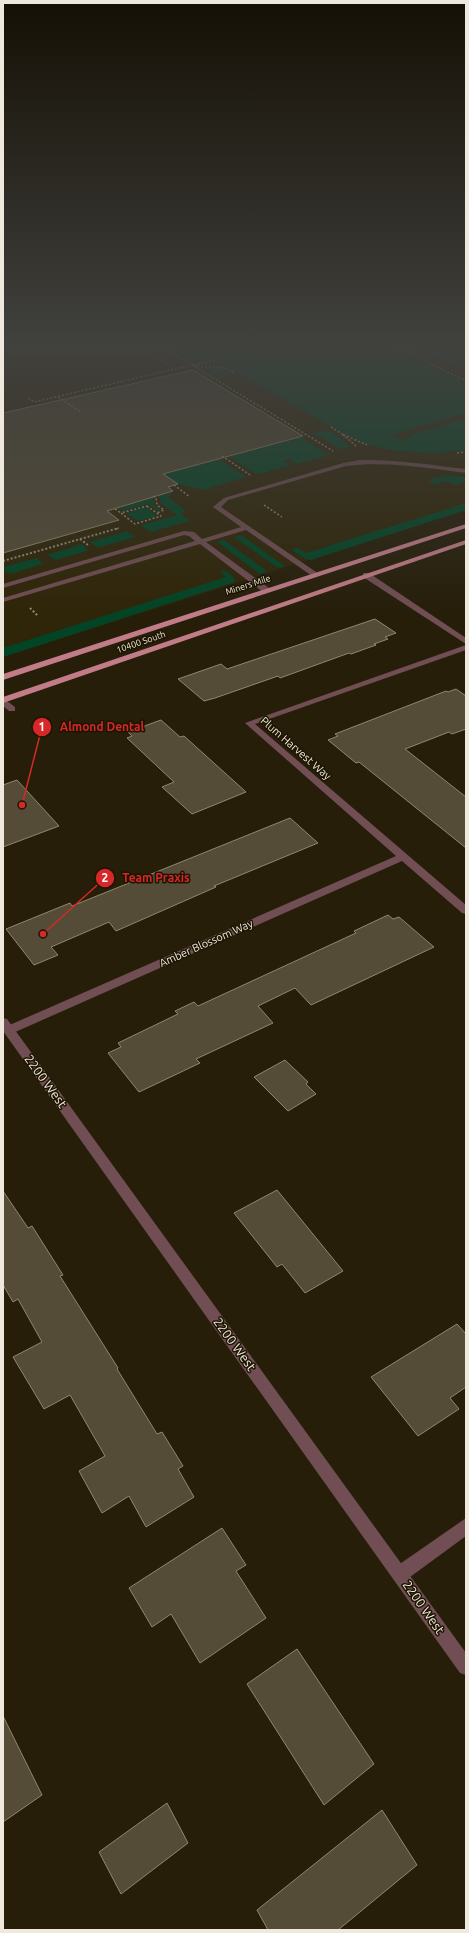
<svg xmlns="http://www.w3.org/2000/svg" width="469" height="1933" font-family="Ubuntu,sans-serif">
	<style>
		.built { fill: #2f2508 }
		.green { fill: #024526 }
		.building { fill: #544c36; stroke: #91876f }
		.lines { fill: none; stroke-linecap: round; stroke-linejoin: round }
		.path-far1 { stroke: #938c7c; stroke-width: 1.5; stroke-dasharray: 2 2; stroke-linecap: butt }
		.path { stroke: #938c7c; stroke-width: 2; stroke-dasharray: 2 2; stroke-linecap: butt }
		.service { fill: #704e53; fill-rule: evenodd }
		.minor { fill: #704e53; fill-rule: evenodd }
		.tertiary { fill: #704e53; fill-rule: evenodd }
		.primary { fill: #c17c87; fill-rule: evenodd }
		.labels { text-anchor: middle; stroke-width: 3; stroke-linejoin: round; paint-order: stroke }
		.far-street-label { font-size: 9px; fill: #eee9dc; stroke: #1d1502 }
		.street-label { font-size: 11px; fill: #eee9dc; stroke: #1d1502 }
		.near-street-label { font-size: 13px; fill: #eee9dc; stroke: #1d1502 }
		.leader { fill: none; stroke: #d62828; stroke-width: 1.5 }
		.callout-dot { fill: #d62828; stroke: #1d1502; stroke-width: 1.5 }
		.mark-label { font-size: 12px; text-anchor: middle; font-weight: bold; fill: #fff }
		.callout-label { font-size: 12px; text-anchor: middle; font-weight: bold; fill: #d62828; stroke: #1d1502; stroke-width: 3; stroke-linejoin: round; paint-order: stroke }
	</style>
	<rect width="100%" height="100%" fill="#261e09"/>
	<!-- built -->
	<path class="built" d="M3 344H466V510L3 657Z"/>
	<!-- green -->
	<g class="green">
		<path d="M176 344H387L466 383V413L392 435 402 440 412 437 409 435 466 419V450L434 453 414 452 391 450 366 444 332 427 225 366 202 365 217 361 212 358 192 363 168 347Z"/>
		<path d="M410 344H466V371L411 345Z"/>
		<path d="M200 367 221 369 232 375 219 378Z"/>
		<path d="M327 430 341 438 350 447 340 449 313 433Z"/>
		<path d="M300 437 329 455 297 464 289 459 283 461 291 465 259 474 255 473 229 457Z"/>
		<path d="M219 459 246 477 203 490 178 484 163 474Z"/>
		<path d="M445 475 466 477V481L457 485 445 481 436 485 428 480Z"/>
		<path d="M172 493 169 498 185 510 182 515 190 521 150 532 141 525 177 515 161 504 159 496Z"/>
		<path d="M151 497 154 499V505L161 510 158 511 148 504 123 511 119 508 147 500 145 498Z"/>
		<path d="M466 503V510L311 560 306 559 293 551V549L298 548 306 553Z"/>
		<path d="M146 507 157 516 138 521 126 513Z"/>
		<path d="M127 531 135 537 100 547H96L90 542Z"/>
		<path d="M241 535 285 566 278 568 234 537Z"/>
		<path d="M224 540 267 571 260 574 217 542Z"/>
		<path d="M82 544 88 550 87 551 56 560 47 555Z"/>
		<path d="M37 558 43 564 10 574 3 569V567Z"/>
		<path d="M219 570C227 570 234 575 235 582L3 657V648L226 577Z"/>
	</g>
	<!-- building -->
	<g class="building">
		<path d="M193 370 303 436 163 474 178 484 168 487 173 491 107 511 119 520 3 553V413Z"/>
		<path d="M375 619 396 633 385 637 388 639 374 644 376 645 351 654 349 653 280 678 278 676 215 698 204 701 178 679 221 664 227 669Z"/>
		<path d="M456 689 466 696V729L452 734 449 732 405 749 466 797V848L359 762 356 763 328 740 338 736 335 734 446 691 448 692Z"/>
		<path d="M161 720 180 737 184 736 246 792 192 814 162 787 174 782 127 738 132 736 128 732Z"/>
		<path d="M17 780 59 826 3 847V785Z"/>
		<path d="M290 818 318 843 214 886 216 887 116 931 109 922 51 947 58 955 34 965 6 929 70 903 72 906Z"/>
		<path d="M388 915 393 919 399 917 434 947 311 1005 295 988 258 1006 273 1023 196 1059 200 1063 139 1092 108 1053 121 1047 118 1043 178 1014 175 1011 194 1002 198 1006 356 933 354 931Z"/>
		<path d="M285 1060 308 1082 306 1084 316 1094 288 1111 254 1077Z"/>
		<path d="M277 1190 343 1271 305 1293 282 1264 277 1267 234 1213Z"/>
		<path d="M3 1191 28 1228 32 1226 63 1275 60 1276 118 1368 117 1369 157 1434 162 1432 183 1466 178 1469 194 1497 146 1527 129 1496 102 1513 79 1471 105 1456 70 1395 44 1409 13 1357 42 1342 18 1299 13 1302 3 1285Z"/>
		<path d="M457 1324 466 1334V1387L450 1398 459 1409 418 1436 371 1377Z"/>
		<path d="M222 1528 246 1565 236 1571 266 1618 200 1663 171 1614 152 1627 129 1588Z"/>
		<path d="M297 1649 374 1764 324 1805 247 1684Z"/>
		<path d="M3 1716 42 1795 3 1822Z"/>
		<path d="M167 1803 188 1843 121 1894 99 1852Z"/>
		<path d="M382 1810 417 1865 338 1930H268L257 1910Z"/>
	</g>
	<g class="lines">
		<!-- path-far1 -->
		<g class="path-far1">
			<path d="M152 344 147 351 169 365"/>
			<path d="M390 344 466 381"/>
			<path d="M192 365 333 451"/>
			<path d="M194 365 214 360"/>
			<path d="M193 366 224 368 234 373"/>
			<path d="M58 397 81 412"/>
			<path d="M28 398 34 402 192 365 166 349 165 346 170 344"/>
			<path d="M331 427 342 434"/>
			<path d="M356 446 342 434 367 445"/>
			<path d="M457 453 466 452"/>
			<path d="M222 456 250 475"/>
			<path d="M174 485 190 497"/>
			<path d="M153 496 156 498 157 505 164 510 157 513"/>
			<path d="M264 505 282 517"/>
			<path d="M147 506 161 516 135 524 121 513Z"/>
			<path d="M115 509 121 513"/>
			<path d="M116 529 119 528"/>
		</g>
		<!-- path -->
		<g class="path">
			<path d="M80 539 88 545"/>
			<path d="M3 561 119 528"/>
			<path d="M30 608 37 615"/>
		</g>
		<!-- service -->
		<g class="service">
			<path d="M360 460C396 459 431 465 466 469V473C426 468 386 461 346 466L228 500 221 507 319 574 312 576 246 530 206 542 269 588V592H263L200 544 3 602V598L195 541 189 536 184 535 3 588V584L184 531 194 532 202 539 241 527 213 507 224 498 343 463Z"/>
			<path d="M3 698 15 707V711H9L3 706Z"/>
		</g>
		<!-- minor -->
		<g class="minor">
			<path d="M363 573H369L466 638V644L363 577Z"/>
			<path d="M466 645V650L255 724 466 905V914L462 913 402 861 13 1033H5L3 1030 5 1027 396 856 245 723Z"/>
			<path d="M466 1518V1536L406 1580 400 1582 394 1580 392 1574 394 1568Z"/>
		</g>
		<!-- tertiary -->
		<path class="tertiary" d="M3 1018 7 1019 466 1653V1675L460 1673 3 1031Z"/>
		<!-- primary -->
		<g class="primary">
			<path d="M466 524V528L3 680V674Z"/>
			<path d="M466 540V544L3 703V697Z"/>
		</g>
	</g>
	<!-- sky -->
	<linearGradient id="sky" x2="0" y2="1"><stop stop-color="#151005"/><stop offset="0.56" stop-color="#41413e"/><stop offset="1" stop-color="#41413e" stop-opacity="0"/></linearGradient>
	<rect width="469" height="615" fill="url(#sky)"/>
	<g class="labels">
		<!-- far-street labels -->
		<g class="far-street-label">
			<text transform="translate(248 585) rotate(-18)" y="3">Miners Mile</text>
			<text transform="translate(141 642) rotate(-19)" y="3">10400 South</text>
		</g>
		<!-- street labels -->
		<g class="street-label">
			<text transform="translate(296 748) rotate(41)" y="4">Plum Harvest Way</text>
			<text transform="translate(206 943) rotate(-24)" y="4">Amber Blossom Way</text>
		</g>
		<!-- near-street labels -->
		<g class="near-street-label">
			<text transform="translate(46 1081) rotate(54)" y="5">2200 West</text>
			<text transform="translate(235 1344) rotate(54)" y="5">2200 West</text>
			<text transform="translate(424 1607) rotate(55)" y="5">2200 West</text>
		</g>
	</g>
	<!-- callouts -->
	<path class="leader" d="M22 805L42 727M43 934L105 878"/>
	<g class="callout-dot">
		<circle cx="22" cy="805" r="4"/>
		<circle cx="43" cy="934" r="4"/>
		<circle cx="42" cy="727" r="10"/>
		<circle cx="105" cy="878" r="10"/>
	</g>
	<g class="mark-label">
		<text x="42" y="731">1</text>
		<text x="105" y="882">2</text>
	</g>
	<g class="callout-label">
		<text x="102" y="731">Almond Dental</text>
		<text x="156" y="882">Team Praxis</text>
	</g>
	<!-- border -->
	<rect width="469" height="1933" fill="none" stroke="#eee9dc" stroke-width="8"/>
</svg>
